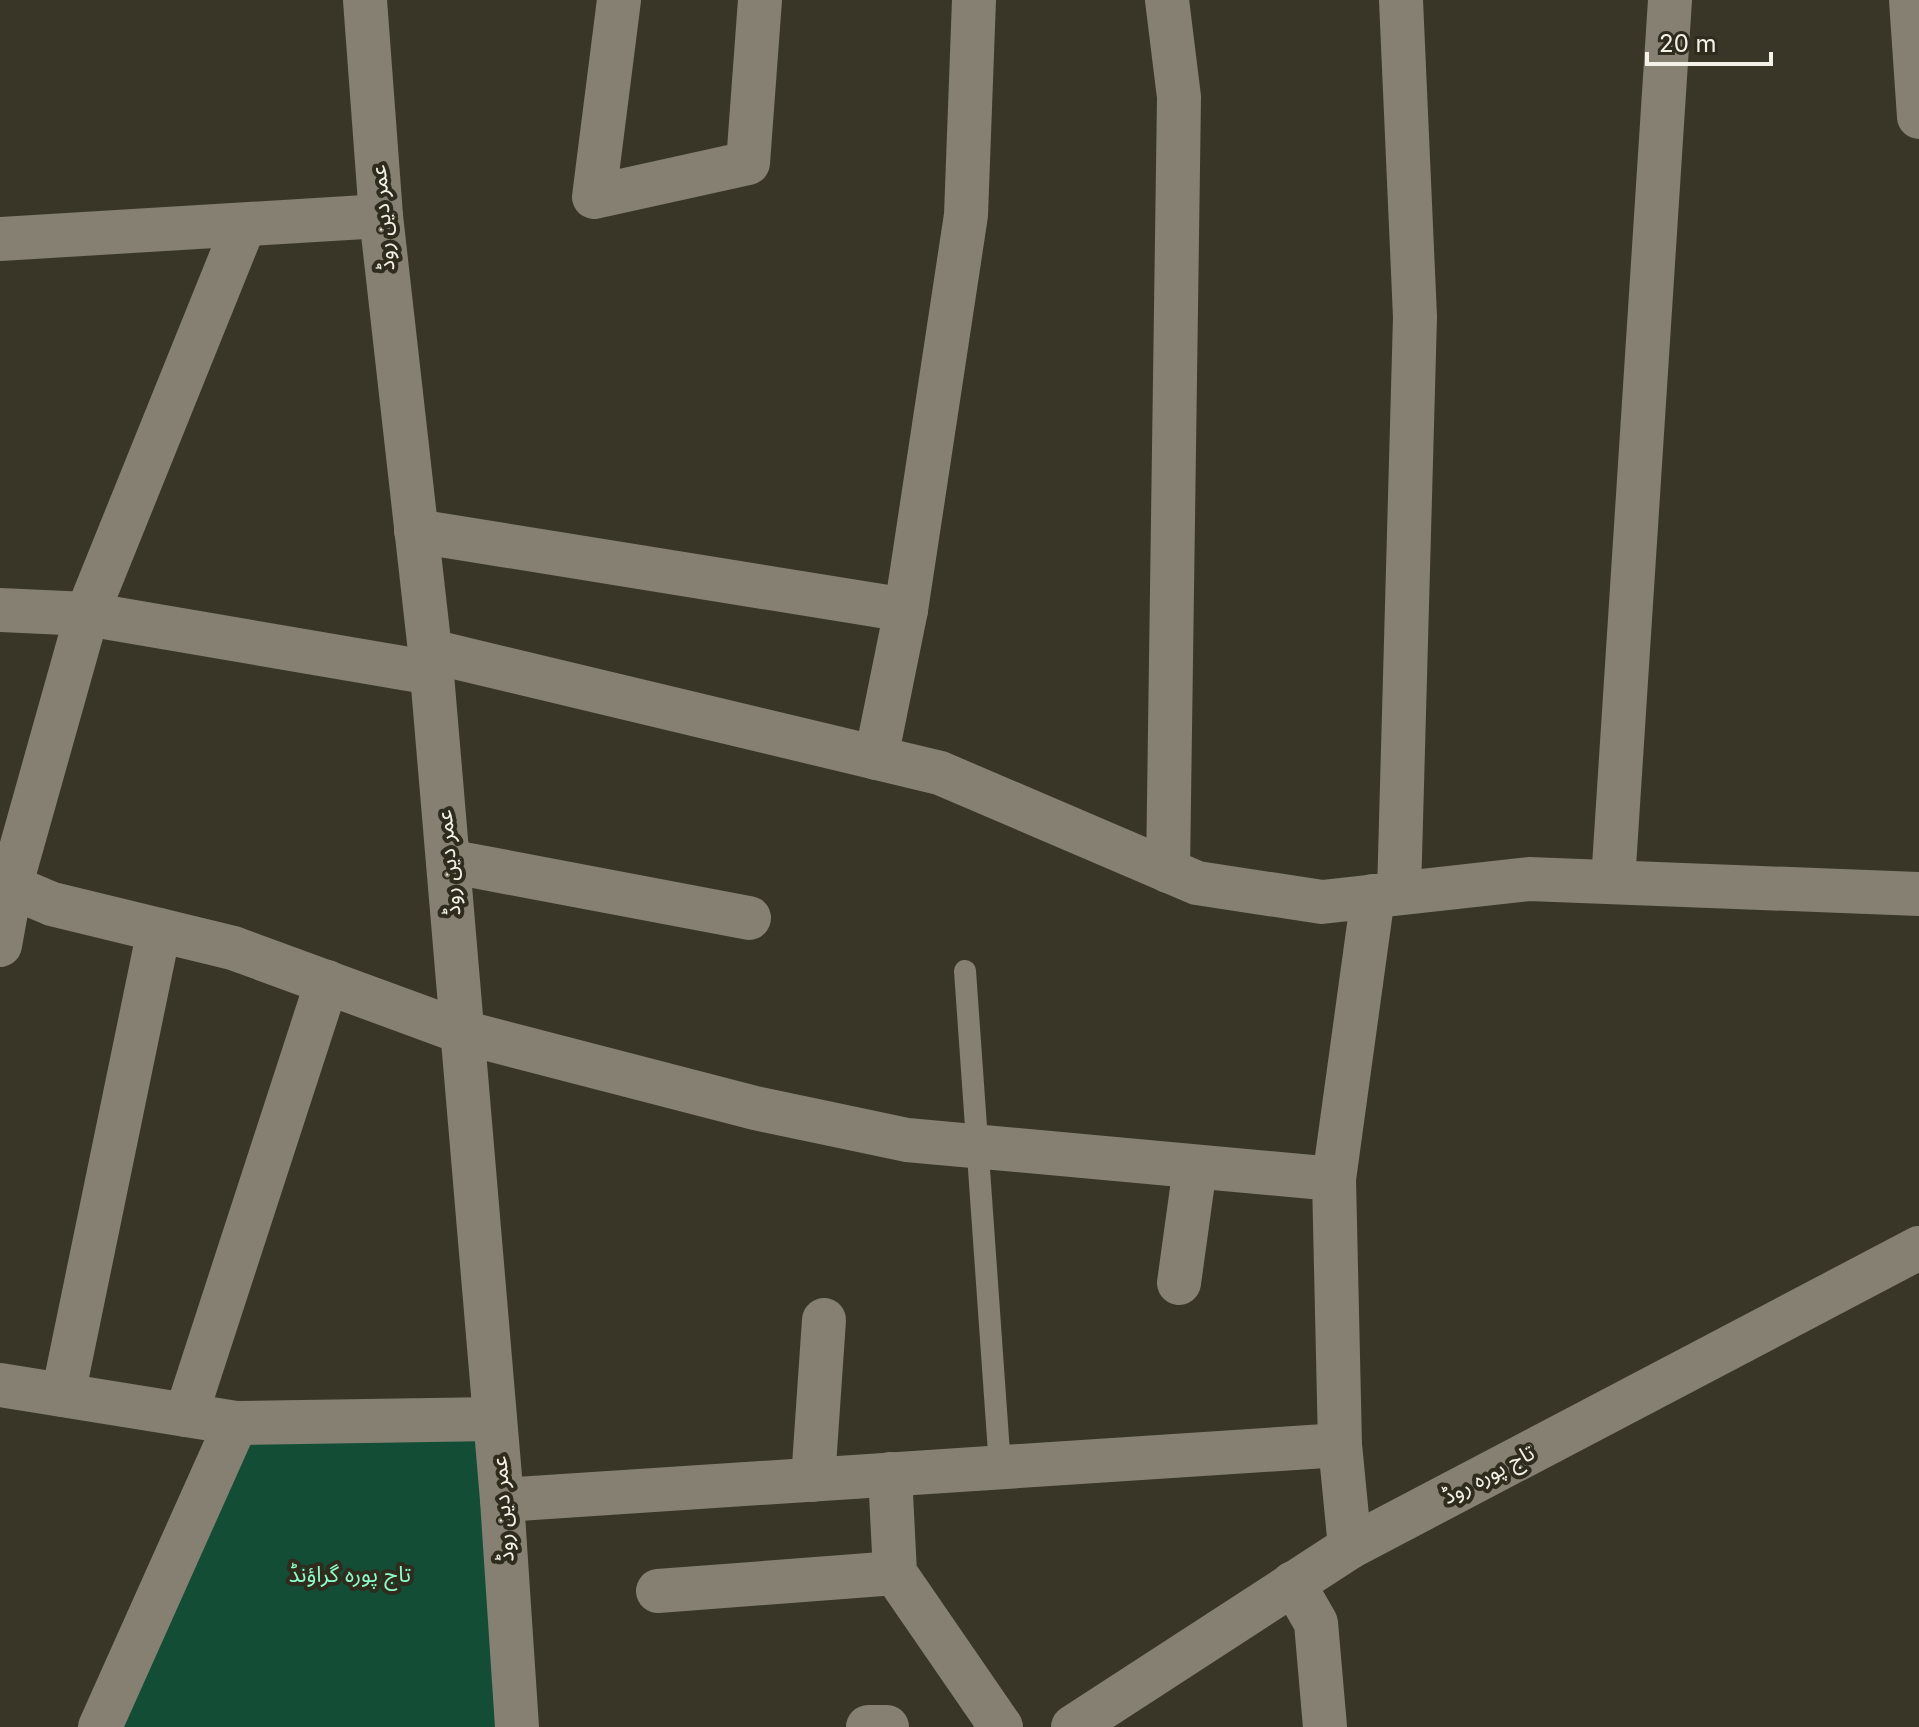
<svg xmlns="http://www.w3.org/2000/svg" width="1919" height="1727" font-family="Inter,'Noto Sans Arabic',sans-serif">
	<style>
		.green { fill: #134d36 }
		.lines { fill: none; stroke-linecap: round; stroke-linejoin: round }
		.service { stroke: #858071; stroke-width: 22 }
		.minor { stroke: #858071; stroke-width: 44 }
		.secondary { stroke: #858071; stroke-width: 44 }
		.labels { text-anchor: middle; stroke-width: 8; stroke-linejoin: round; paint-order: stroke }
		.street-label { font-size: 22px; fill: #f3f1e8; stroke: #2f2c1e }
		.park-label { font-size: 22px; fill: #8ffdca; stroke: #2f2c1e }
	</style>
	<rect width="100%" height="100%" fill="#393628"/>
	<!-- green -->
	<path class="green" d="M495 1419 512 1727H100L236 1423Z"/>
	<g class="lines">
		<!-- service -->
		<path class="service" d="M965 971 1000 1467"/>
		<!-- minor -->
		<g class="minor">
			<path d="M619 0 594 197 748 163 760 0"/>
			<path d="M1167 0 1179 97 1168 871"/>
			<path d="M0 239 381 216"/>
			<path d="M416 531 906 610"/>
			<path d="M0 610 87 614 432 673"/>
			<path d="M430 651 940 773 1197 883 1322 902 1529 879 1919 894"/>
			<path d="M876 758 906 610 966 215 974 0"/>
			<path d="M448 861 749 918"/>
			<path d="M0 882 52 904 233 948 462 1032 755 1108 907 1140 1334 1179"/>
			<path d="M1613 882 1670 0"/>
			<path d="M1399 893 1415 317 1401 0"/>
			<path d="M0 945 11 884 87 614 244 225"/>
			<path d="M1179 1283 1195 1167"/>
			<path d="M0 1385 236 1423 495 1419"/>
			<path d="M63 1395 159 930"/>
			<path d="M186 1415 327 982"/>
			<path d="M1340 1445 1350 1547"/>
			<path d="M890 1474 895 1573 1001 1727"/>
			<path d="M813 1480 824 1320"/>
			<path d="M502 1500 1340 1445 1334 1179 1373 896"/>
			<path d="M1293 1583 1316 1623 1325 1727"/>
			<path d="M658 1591 895 1573"/>
			<path d="M100 1727 236 1423"/>
			<path d="M868 1727H887"/>
		</g>
		<!-- secondary -->
		<g class="secondary">
			<path d="M365 0 381 216 430 651 502 1500 517 1727"/>
			<path d="M1911 0 1919 117"/>
			<path d="M1073 1727 1350 1547 1919 1248"/>
		</g>
	</g>
	<g class="labels">
		<!-- street labels -->
		<g class="street-label">
			<text transform="translate(382 218) rotate(-95)" y="8">عمر دین روڈ</text>
			<text transform="translate(448 863) rotate(-95)" y="8">عمر دین روڈ</text>
			<text transform="translate(1488 1474) rotate(-28)" y="8">تاج پورہ روڈ</text>
			<text transform="translate(502 1509) rotate(-94)" y="8">عمر دین روڈ</text>
		</g>
		<!-- park labels -->
		<g class="park-label">
			<text x="350" y="1582">تاج پورہ گراؤنڈ</text>
		</g>
	</g>
	<!-- scale -->
	<path d="M1647 52v12h124v-12" fill="none" stroke="#f3f1e8" stroke-width="4"/>
	<text x="1659" y="52" font-size="24" fill="#f3f1e8" stroke="#2f2c1e" stroke-width="6" paint-order="stroke">20 m</text>
</svg>
